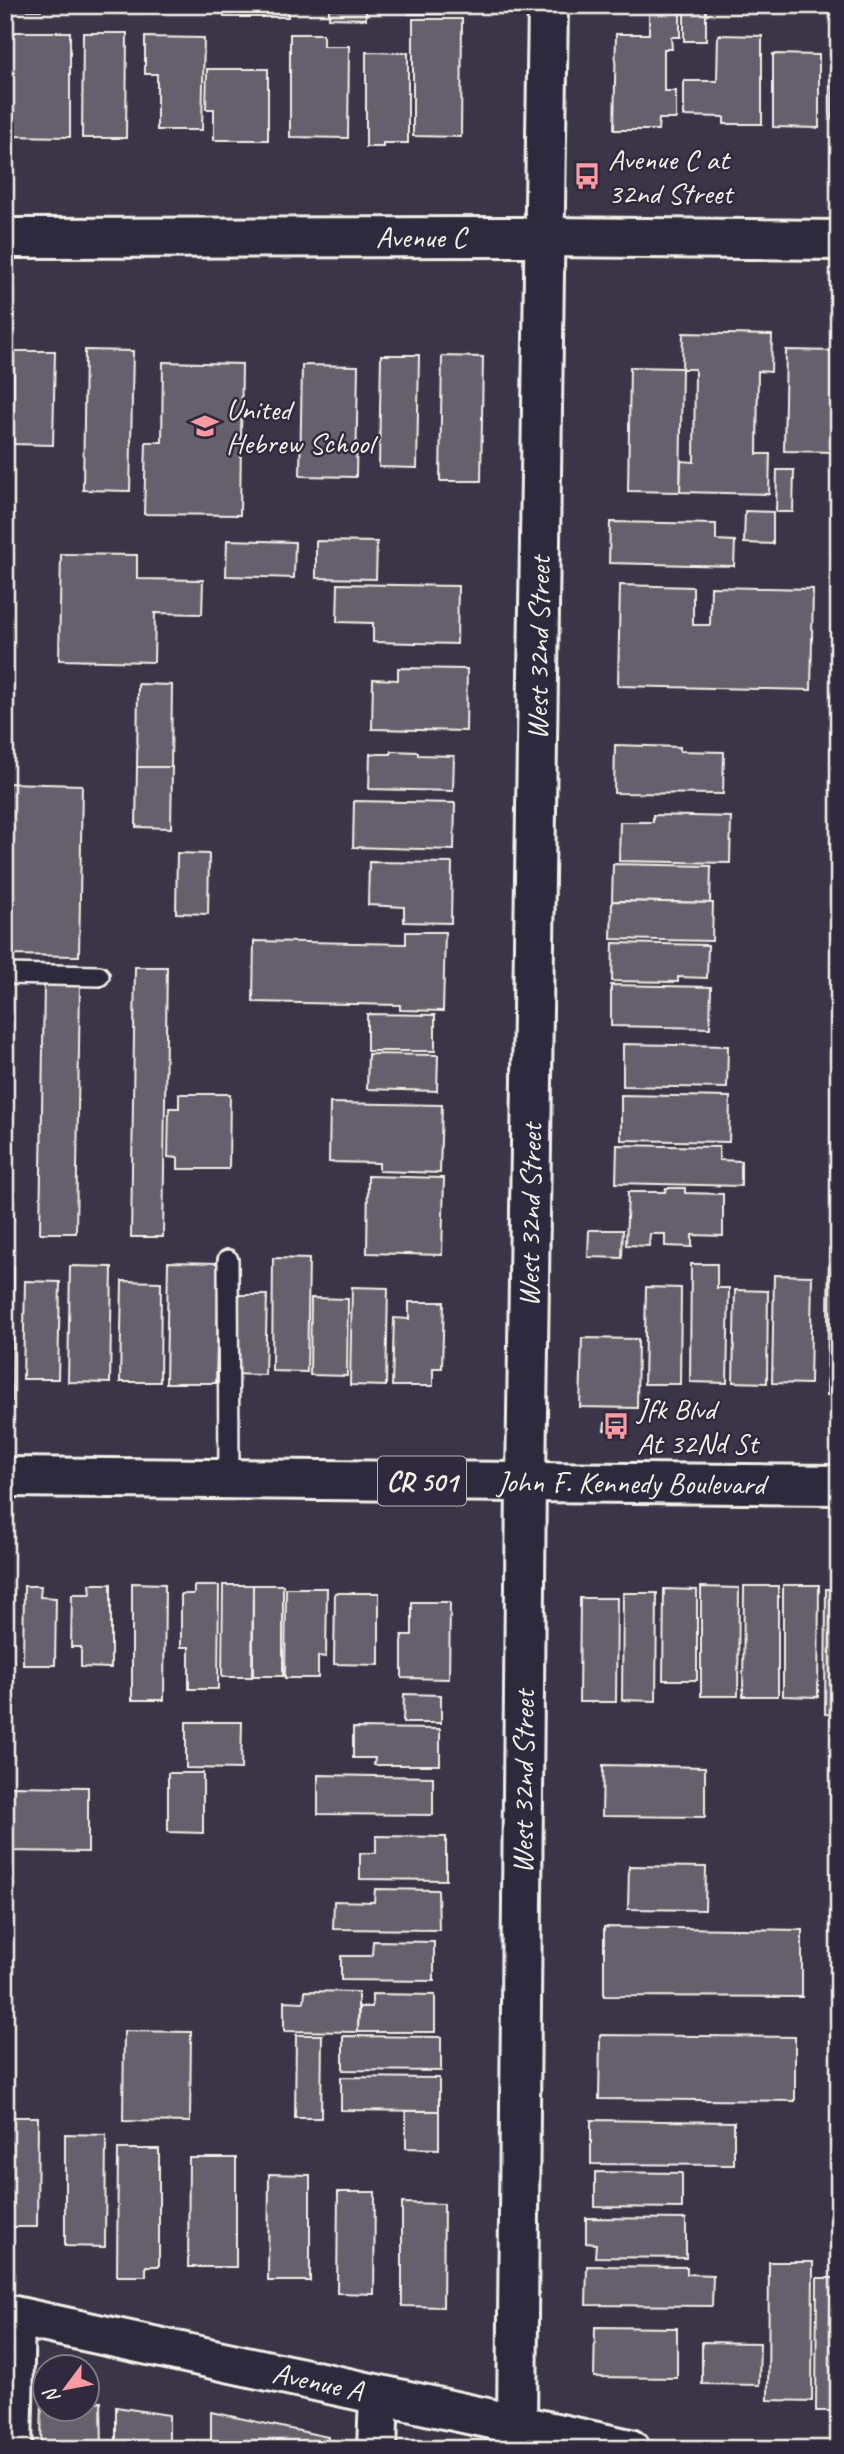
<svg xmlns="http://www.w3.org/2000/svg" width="844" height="2454" font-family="Caveat,sans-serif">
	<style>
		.building { fill: #65616c; stroke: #f4f1e8; stroke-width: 2 }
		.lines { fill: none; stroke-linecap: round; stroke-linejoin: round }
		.service-casing { stroke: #f4f1e8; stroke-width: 24 }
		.minor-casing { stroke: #f4f1e8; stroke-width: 44 }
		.tertiary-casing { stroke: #f4f1e8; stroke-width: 44 }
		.secondary-casing { stroke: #f4f1e8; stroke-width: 44 }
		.primary-casing { stroke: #f4f1e8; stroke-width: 44 }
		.service { stroke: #2f2a3d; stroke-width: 19 }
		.minor { stroke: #2f2a3d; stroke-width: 38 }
		.tertiary { stroke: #2f2a3d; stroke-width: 38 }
		.secondary { stroke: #2f2a3d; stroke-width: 38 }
		.primary { stroke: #2f2a3d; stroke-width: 38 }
		.labels { text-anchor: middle; stroke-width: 5; stroke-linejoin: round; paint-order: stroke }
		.shield { fill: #2f2a3d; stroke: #b9b5b5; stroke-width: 2 }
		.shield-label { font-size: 28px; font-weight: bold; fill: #f4f1e8 }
		.poi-label { font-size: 30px; fill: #f4f1e8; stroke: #2f2a3d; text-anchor: start }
		.street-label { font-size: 30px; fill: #f4f1e8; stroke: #2f2a3d }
	</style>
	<rect width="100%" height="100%" fill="#3b3647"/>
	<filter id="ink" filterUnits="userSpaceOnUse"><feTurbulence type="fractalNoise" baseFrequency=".0143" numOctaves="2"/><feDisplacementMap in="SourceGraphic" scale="14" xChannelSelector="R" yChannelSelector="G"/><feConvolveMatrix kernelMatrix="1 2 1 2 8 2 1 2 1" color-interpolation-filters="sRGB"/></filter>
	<g filter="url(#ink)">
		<!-- building -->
		<g class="building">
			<rect x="7" y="5" width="34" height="5"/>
			<rect x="224" y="5" width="64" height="12"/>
			<path d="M329 5H366V19L329 18Z"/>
			<rect x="409" y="5" width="36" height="9"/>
			<path d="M649 5H680V37H671L672 49H664V91H676V119H659L658 130H614L616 34H649Z"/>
			<rect x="684" y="5" width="22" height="36"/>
			<path d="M413 19H462L461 137 413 136Z"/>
			<path d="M833 22H839V119H832Z"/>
			<path d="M7 32H70V137L7 136Z"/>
			<path d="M83 33H127L126 138H82Z"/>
			<path d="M290 34H323V46H349L348 138 290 137Z"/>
			<path d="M718 35 762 36V124H724V117L684 116V81H717Z"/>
			<path d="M145 37 204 38 202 130H157V74H145Z"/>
			<path d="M366 52 408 53V143H383V147H366Z"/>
			<path d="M773 54 819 55V128L773 127Z"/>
			<path d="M207 69H268V140H214V109H206Z"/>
			<path d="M683 333 772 335 771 372 758 371 757 454H770L769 494 680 492 681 461 694 462 695 369H682Z"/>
			<path d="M85 350 133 351 130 491 83 490Z"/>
			<path d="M786 350 837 351 835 452 784 451Z"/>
			<path d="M14 351H55L53 445 13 444Z"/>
			<path d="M381 355H419L417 468 379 467Z"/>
			<path d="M442 356 483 357 481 481H440Z"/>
			<path d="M163 362 242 364 240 515 144 514 146 442H162Z"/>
			<path d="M302 365 358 366 356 477 300 476Z"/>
			<path d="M630 367 682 368 680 492 628 491Z"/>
			<path d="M777 470H794L793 512H776Z"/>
			<path d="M745 511 773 512V544L744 543Z"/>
			<path d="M610 522 716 524V540L735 541 734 566 609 563Z"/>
			<path d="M227 540 295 542 294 578 226 576Z"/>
			<path d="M316 541 377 542 376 579 316 578Z"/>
			<path d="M61 554 137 555V579L203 580 202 614 155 613 154 662 59 660Z"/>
			<path d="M338 584 458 586 457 644 373 642V623L337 622Z"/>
			<path d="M620 585 693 587V625H710L711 587 813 589 811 690 618 686Z"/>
			<path d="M398 668 467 669 466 731 372 729 373 679 398 680Z"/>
			<path d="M138 684 172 685 171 767H137Z"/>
			<rect x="5" y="712" width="4" height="51"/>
			<path d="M615 745 680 747V751L724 752 723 794 614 793Z"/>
			<path d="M391 751 418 752V755L454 756 453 791 369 789 370 754H391Z"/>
			<path d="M137 767H172L171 828 136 827Z"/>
			<path d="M5 783 82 785 79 956 5 955Z"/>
			<path d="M354 801 455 803 454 850 353 847Z"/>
			<path d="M653 815 731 817 730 863 619 861 620 822H653Z"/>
			<path d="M177 853 209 854 208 914 176 913Z"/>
			<path d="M369 862 452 863 451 923 404 922V907L368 905Z"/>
			<path d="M613 864 711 866 710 903 612 901Z"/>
			<path d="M612 901 713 903 712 941 611 939Z"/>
			<path d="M406 932H445L443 1011 400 1010V1005L253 1002 254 941 406 944Z"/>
			<path d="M613 943 708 945 707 978 678 977V982L612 981Z"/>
			<path d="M135 967H167L163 1237H131Z"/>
			<path d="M44 985 80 986 76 1233H40Z"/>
			<path d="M611 985 711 987 710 1028 611 1026Z"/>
			<path d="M367 1014 435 1015V1051H367Z"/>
			<path d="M623 1044 728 1046 727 1088 623 1086Z"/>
			<path d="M368 1054 438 1055 437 1091 367 1089Z"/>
			<path d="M179 1094H230L229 1169H178V1158L168 1157 169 1108H179Z"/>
			<path d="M621 1095 730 1097 729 1142 621 1140Z"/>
			<path d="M330 1103 442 1105 440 1173 379 1171V1163L329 1162Z"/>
			<path d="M617 1145 719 1147V1160L741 1161V1186L616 1183Z"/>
			<path d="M368 1176 444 1178 442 1255 367 1253Z"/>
			<path d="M666 1188H685V1193L723 1194V1236L692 1235V1247L665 1246V1234H650L649 1246 626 1245 628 1192H665Z"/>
			<path d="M589 1230H623L622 1258 588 1257Z"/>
			<path d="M829 1248H839V1396L827 1395Z"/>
			<path d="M273 1258 309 1259 307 1372 272 1371Z"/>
			<path d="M168 1262 219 1263 216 1383H166Z"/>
			<path d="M691 1264H717V1288H729L727 1383 690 1382Z"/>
			<path d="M5 1266H14L12 1401H5Z"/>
			<path d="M70 1266 112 1267 110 1383 68 1382Z"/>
			<path d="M774 1275 812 1276 810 1384 772 1383Z"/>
			<path d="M25 1281 60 1282 58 1379H23Z"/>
			<path d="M122 1281 161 1282 160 1382H120Z"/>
			<path d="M352 1287 388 1288 386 1386 350 1385Z"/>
			<path d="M646 1287 681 1288 680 1384H644Z"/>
			<path d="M735 1290 768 1291 767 1383 733 1382Z"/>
			<path d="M231 1295H267L265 1375 230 1374Z"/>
			<path d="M311 1298 348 1299 347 1376 310 1375Z"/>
			<path d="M409 1302H444L442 1368H433V1386H392L394 1318 409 1319Z"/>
			<path d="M582 1338 638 1339 637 1408 580 1407Z"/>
			<path d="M605 1423H624V1430H604Z"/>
			<path d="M5 1582H10L9 1665H5Z"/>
			<path d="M132 1583 165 1584 164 1700H132Z"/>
			<path d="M90 1584H111V1668L81 1667V1647H71L72 1594H91Z"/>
			<path d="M223 1585H253L252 1677H222Z"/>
			<rect x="253" y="1585" width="30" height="91"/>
			<path d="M783 1585H819L818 1697 783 1696Z"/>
			<path d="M24 1586H41L40 1597 56 1598 55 1665H23Z"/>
			<path d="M194 1586H219L218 1689H189V1647H181V1594H194Z"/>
			<path d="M744 1586H778V1696H743Z"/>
			<path d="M701 1587 739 1588 738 1696H701Z"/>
			<path d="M286 1588H327L326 1657 318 1656V1678H285Z"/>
			<path d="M664 1589 697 1590V1680H663Z"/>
			<path d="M826 1589H839V1715L825 1714Z"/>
			<path d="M335 1593H379V1665L334 1664Z"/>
			<path d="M623 1593H657L656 1701 622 1700Z"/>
			<path d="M580 1598H617L616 1702H579Z"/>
			<path d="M412 1602H450L449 1679 402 1678V1635H412Z"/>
			<path d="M404 1694 441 1695V1723H403Z"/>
			<path d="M186 1722H242L241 1769 186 1768Z"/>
			<path d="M353 1728 440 1729V1765H374L375 1758H353Z"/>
			<path d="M603 1765 705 1767V1817L602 1816Z"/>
			<path d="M168 1773H203V1833L168 1832Z"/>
			<path d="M318 1775 433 1777V1815L318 1814Z"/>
			<path d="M5 1786 88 1787V1852L5 1851Z"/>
			<path d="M376 1836 446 1837V1880L360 1879V1853H376Z"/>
			<path d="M629 1866 706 1867 705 1910 628 1909Z"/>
			<path d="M375 1889 438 1890 439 1930 333 1929 334 1901 374 1902Z"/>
			<path d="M604 1927 802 1930V1997L604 1996Z"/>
			<path d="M373 1941 434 1942V1981L341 1980V1956H372Z"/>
			<path d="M305 1991 358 1992V2032L284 2031V2001L304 2002Z"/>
			<path d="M372 1994 435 1995V2032H358L359 2007H372Z"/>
			<path d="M124 2031 191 2032 190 2122 123 2121Z"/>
			<path d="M296 2035H322L321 2118H295Z"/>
			<path d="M600 2035 795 2037V2101L599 2099Z"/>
			<path d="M343 2036 441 2037V2071L343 2070Z"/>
			<path d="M341 2077 439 2078V2111L341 2110Z"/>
			<path d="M406 2111H439V2149L406 2148Z"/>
			<path d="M5 2117H38L37 2227H5Z"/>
			<path d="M591 2120 734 2122V2165L591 2164Z"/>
			<path d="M65 2134 106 2135 105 2247 65 2246Z"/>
			<path d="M118 2149H159V2266H146V2276H117Z"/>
			<path d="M189 2158H236V2267H188Z"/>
			<path d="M595 2172 682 2173V2208L595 2207Z"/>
			<path d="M269 2174 310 2175V2281H268Z"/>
			<path d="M338 2192H375L374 2294 337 2293Z"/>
			<path d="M402 2203 444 2204 443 2307 402 2306Z"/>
			<path d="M586 2218 686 2219V2258L595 2257 596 2244 586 2243Z"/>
			<path d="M769 2262H813L812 2401 768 2400Z"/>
			<path d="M587 2266 687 2267V2274L713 2275 712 2306 586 2305Z"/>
			<path d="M817 2278H839V2411H816Z"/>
			<path d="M595 2327 677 2328V2378L594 2377Z"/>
			<path d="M702 2342 760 2343 759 2385 702 2384Z"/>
			<path d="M42 2395H46V2408H88V2401L101 2402 102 2449H41Z"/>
			<path d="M116 2407 169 2415V2449H116Z"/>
			<path d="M211 2412 328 2437 327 2449H211Z"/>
		</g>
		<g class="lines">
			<defs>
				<g id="service">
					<path d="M5 974 99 976"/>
					<path d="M228 1260 229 1479"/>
				</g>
				<g id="minor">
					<path id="s1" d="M517 2424 526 1481 548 5"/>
					<path d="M12 2449 15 2317"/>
					<path d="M377 2449 379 2396"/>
				</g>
				<g id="tertiary">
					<path id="s2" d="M5 2314 630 2449"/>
				</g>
				<g id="secondary">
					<path id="s3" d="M5 238 545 237 839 240"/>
				</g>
				<g id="primary">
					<path id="s4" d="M5 1477 839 1485"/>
				</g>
			</defs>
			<!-- service casing -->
			<use href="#service" class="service-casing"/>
			<!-- minor casing -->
			<use href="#minor" class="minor-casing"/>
			<!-- tertiary casing -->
			<use href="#tertiary" class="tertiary-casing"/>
			<!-- secondary casing -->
			<use href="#secondary" class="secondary-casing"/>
			<!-- primary casing -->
			<use href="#primary" class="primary-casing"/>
			<!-- service -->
			<use href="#service" class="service"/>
			<!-- minor -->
			<use href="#minor" class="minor"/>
			<!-- tertiary -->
			<use href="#tertiary" class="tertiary"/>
			<!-- secondary -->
			<use href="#secondary" class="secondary"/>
			<!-- primary -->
			<use href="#primary" class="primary"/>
		</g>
	</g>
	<!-- icons -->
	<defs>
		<symbol id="bus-bare" viewBox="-9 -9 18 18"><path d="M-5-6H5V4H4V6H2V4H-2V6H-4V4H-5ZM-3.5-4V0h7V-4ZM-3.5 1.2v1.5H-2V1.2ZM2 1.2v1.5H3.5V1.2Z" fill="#ff9aa2" stroke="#2f2a3d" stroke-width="2.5" paint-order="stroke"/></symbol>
		<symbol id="school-bare" viewBox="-9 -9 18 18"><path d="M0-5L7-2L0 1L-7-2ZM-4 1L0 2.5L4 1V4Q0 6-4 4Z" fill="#ff9aa2" stroke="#2f2a3d" stroke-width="2.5" paint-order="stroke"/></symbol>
	</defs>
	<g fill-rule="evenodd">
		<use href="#bus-bare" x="568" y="157" width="38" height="38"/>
		<use href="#school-bare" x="186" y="407" width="38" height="38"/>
		<use href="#bus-bare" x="597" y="1407" width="38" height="38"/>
	</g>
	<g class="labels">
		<!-- shield labels -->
		<rect class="shield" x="378" y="1456.5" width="88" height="49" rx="5"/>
		<g class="shield-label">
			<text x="422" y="1491">CR 501</text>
		</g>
		<!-- poi labels -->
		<g class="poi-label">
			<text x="608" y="169">Avenue C at<tspan x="608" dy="34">32nd Street</tspan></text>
			<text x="226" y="419">United<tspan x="226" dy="34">Hebrew School</tspan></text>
			<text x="637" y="1419">Jfk Blvd<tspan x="637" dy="34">At 32Nd St</tspan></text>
		</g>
		<!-- street labels -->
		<g class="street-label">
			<text dy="10" stroke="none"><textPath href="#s3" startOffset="416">Avenue C</textPath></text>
			<text dy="10" stroke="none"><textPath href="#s1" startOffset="1776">West 32nd Street</textPath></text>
			<text dy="10" stroke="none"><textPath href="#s1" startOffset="1209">West 32nd Street</textPath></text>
			<text dy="10" stroke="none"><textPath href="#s4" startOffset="626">John F. Kennedy Boulevard</textPath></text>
			<text dy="10" stroke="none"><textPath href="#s1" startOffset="642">West 32nd Street</textPath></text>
			<text dy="10" stroke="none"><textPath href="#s2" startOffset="320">Avenue A</textPath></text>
		</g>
	</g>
	<!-- margin -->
	<rect width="844" height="2454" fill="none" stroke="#2f2a3d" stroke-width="28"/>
	<rect x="14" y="14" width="816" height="2426" fill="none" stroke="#f4f1e8" stroke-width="2.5" filter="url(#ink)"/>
	<!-- north arrow -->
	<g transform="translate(66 2388) rotate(238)"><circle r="33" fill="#2f2a3d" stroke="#7e7a81" stroke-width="2"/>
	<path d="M0-5L12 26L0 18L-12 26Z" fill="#ff9aa2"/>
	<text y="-10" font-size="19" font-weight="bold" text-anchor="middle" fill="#f4f1e8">N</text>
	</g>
</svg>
